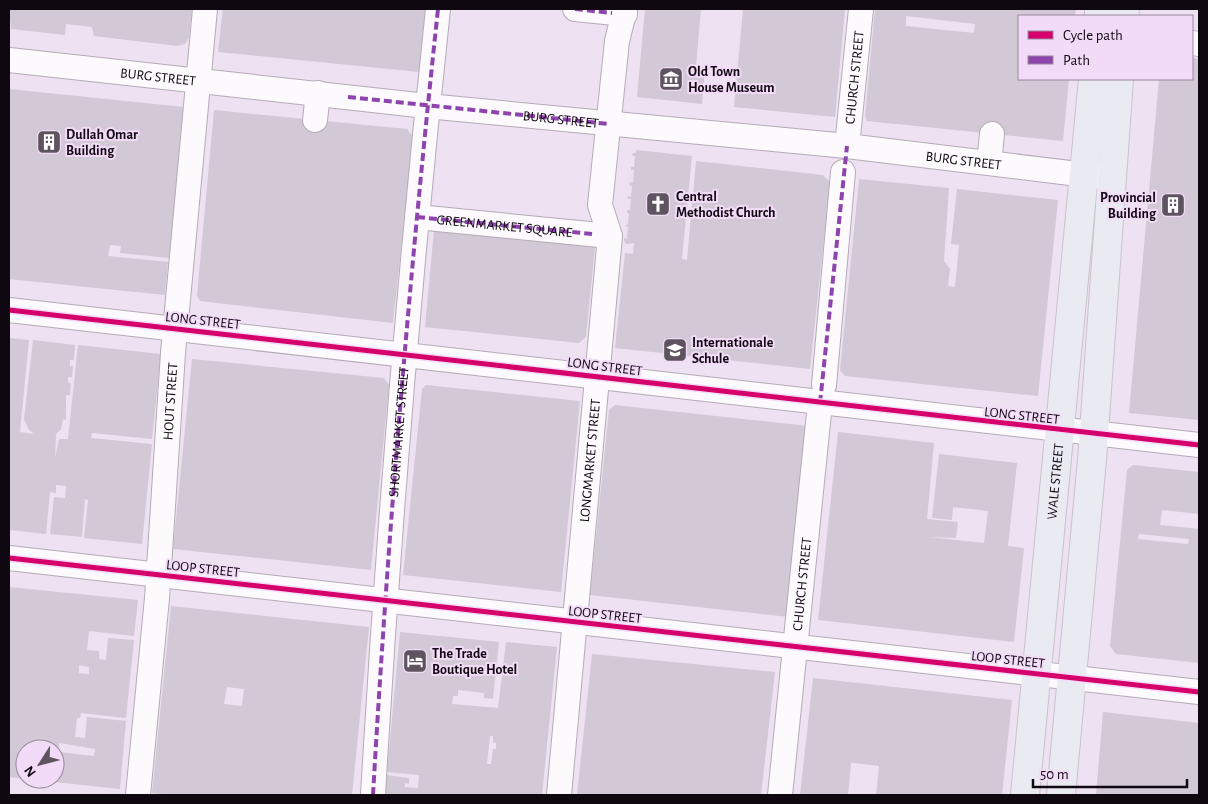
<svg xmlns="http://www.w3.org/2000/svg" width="1208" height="804" font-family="'Alegreya Sans',sans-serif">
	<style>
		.building { fill: #d3c8d5; fill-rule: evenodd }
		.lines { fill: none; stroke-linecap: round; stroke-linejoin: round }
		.minor-casing { stroke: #b5abb7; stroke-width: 26 }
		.major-casing { stroke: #c9c3cb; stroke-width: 30 }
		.minor { stroke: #fcfafd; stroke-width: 24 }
		.major { stroke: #eaeaf3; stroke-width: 28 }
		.quiet { stroke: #8e44ad; stroke-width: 4; stroke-dasharray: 8 4; stroke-linecap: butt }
		.cycleway-casing { stroke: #f2dbf7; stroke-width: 8 }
		.cycleway { stroke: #d6006c; stroke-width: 5 }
		.labels { text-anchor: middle; stroke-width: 4; stroke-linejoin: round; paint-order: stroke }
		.poi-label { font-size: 14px; font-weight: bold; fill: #100811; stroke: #f2dbf7; text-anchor: start }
		.street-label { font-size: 14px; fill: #100811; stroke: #f2dbf7 }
	</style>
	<rect width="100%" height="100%" fill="#eee1f1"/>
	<!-- building -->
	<g class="building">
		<path d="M9 9H192L189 37 185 44 177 46 94 36 92 27 66 24 65 35 11 29Z"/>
		<path d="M223 9H425L419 72 218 52Z"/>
		<path d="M645 9H701L696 66 705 67 702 104 637 97Z"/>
		<path d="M743 9H845L835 117 734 107Z"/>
		<path d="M875 9H1076L1075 16H1019V79H1069L1063 141 867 121 865 116ZM906 16 975 24 974 33 906 26Z"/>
		<path d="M1192 58 1199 59V420L1129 413 1159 79H1192Z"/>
		<path d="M9 89 184 107 169 258 120 253 121 246 110 245 108 256 168 262 165 295 9 279Z"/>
		<path d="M214 110 407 129 413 137 393 323 200 301 197 296Z"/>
		<path d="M636 150 692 156 682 259 687 260 696 161 823 175 830 182 810 369 615 348 625 253 633 254 634 243 626 244 624 241V238L627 239 628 227 625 226 628 224 629 213H627V210H630L631 199H628V196L631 197 632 186 629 185 630 182 633 183 634 170H631V167H634L635 156H632L633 153H636Z"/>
		<path d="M859 179 949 188 944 261 950 269 948 286 955 287 959 245 951 244 957 189 1058 200 1038 396 845 376 840 370Z"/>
		<path d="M434 230 595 247 586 337 579 343 425 327Z"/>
		<path d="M9 338 29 340 20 432 34 434 29 430 24 419 33 340 75 345 74 360H70V366H73L72 377H68V383H71L70 395H66V420L63 419 61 429 56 434 55 458 59 439H68L78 345 161 354 152 439 92 433 91 438 152 444 142 544 84 538 88 500 85 499 82 537 50 534 54 497 65 498 66 486 56 485V493L50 492 46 534 9 530Z"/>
		<path d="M192 359 384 378 389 385 371 570 173 549Z"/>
		<path d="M426 385 580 401 561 592 403 575 422 389Z"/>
		<path d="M615 405 808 426 789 617 590 595 609 410Z"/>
		<path d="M838 432 934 443 927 519 958 522 956 538 929 537 984 543 988 511 953 507 952 520 932 518 939 454 1017 463 1008 546 1024 548 1014 642 818 620Z"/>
		<path d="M1133 465 1199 472V514L1162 510 1160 525 1199 529V663L1116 654 1110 646 1127 470ZM1139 534 1189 539 1188 544 1138 539Z"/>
		<path d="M9 587 138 600 134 636 89 631 87 650 99 651V659L106 660 108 638 134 640 126 718 81 713 80 718H77L75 737 85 738 87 717 126 721 120 789 37 780 55 779V749H25V779L9 777ZM79 665 89 667V674L79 673ZM59 743 95 749 94 756 59 752Z"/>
		<path d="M171 606 369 627 352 795H170L152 793ZM227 687 244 689 242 706 224 704Z"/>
		<path d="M400 632 499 642 493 699 484 698V693L458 690V696H453L452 704 498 708 506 642 557 647 542 795H385L387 775 409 778V784L405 783V787L418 788 419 775 387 772ZM490 736H493V742L496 743V749H493L491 764H487Z"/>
		<path d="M592 654 775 672 761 795H577Z"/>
		<path d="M813 678 1012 700 1002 795H876L879 766 855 763H851L848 795H800Z"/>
		<path d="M1103 712 1199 723V795H1096Z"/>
	</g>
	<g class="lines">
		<defs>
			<g id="minor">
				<path d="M575 9 625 14"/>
				<path d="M1192 43 1199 44"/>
				<path id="s1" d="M9 60 427 106 847 146 1103 177"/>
				<path d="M315 120 318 93"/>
				<path id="s2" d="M847 146 861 9"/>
				<path d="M989 163 992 134"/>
				<path d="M417 217 610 236"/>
				<path d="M9 310 1199 445"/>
				<path d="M824 385 843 172"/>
				<path d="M9 558 1199 692"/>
				<path id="s3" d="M138 795 157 598 173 353 205 9"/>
				<path d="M373 795C388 533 410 270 438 9"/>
				<path id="s4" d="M559 795 610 236 600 205 617 41 625 9"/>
				<path id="s5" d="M780 795 820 403"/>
			</g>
			<g id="major">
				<path d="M1099 16V9"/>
				<path d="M1124 16 1125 9"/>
				<path id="s6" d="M1025 795 1093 79"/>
				<path d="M1061 795 1092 460 1119 79"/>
			</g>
		</defs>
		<!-- minor casing -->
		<use href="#minor" class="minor-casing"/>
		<!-- major casing -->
		<use href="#major" class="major-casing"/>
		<!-- minor -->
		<use href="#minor" class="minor"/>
		<!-- major -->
		<use href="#major" class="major"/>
		<!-- quiet -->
		<g class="quiet">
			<path d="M575 9 612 13"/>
			<path id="s7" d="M348 97 609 124"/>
			<path id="s8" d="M417 217 592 234"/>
			<path d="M820 403 847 146"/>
			<path id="s9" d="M373 795C388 533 410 270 438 9"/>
		</g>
		<defs>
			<g id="cycleway">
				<path d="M9 310 1199 445"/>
				<path d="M9 558 1199 692"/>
			</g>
		</defs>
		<!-- cycleway casing -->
		<use href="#cycleway" class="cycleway-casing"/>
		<!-- cycleway -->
		<use href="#cycleway" class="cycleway"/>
	</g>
	<!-- icons -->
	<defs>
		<symbol id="museum-square" viewBox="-11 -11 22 22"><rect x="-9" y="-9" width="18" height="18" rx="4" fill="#5e545f" stroke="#f2dbf7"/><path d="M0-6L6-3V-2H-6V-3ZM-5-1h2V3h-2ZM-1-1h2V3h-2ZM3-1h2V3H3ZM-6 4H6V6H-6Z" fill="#fff"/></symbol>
		<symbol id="building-square" viewBox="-11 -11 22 22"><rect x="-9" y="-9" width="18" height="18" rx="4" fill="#5e545f" stroke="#f2dbf7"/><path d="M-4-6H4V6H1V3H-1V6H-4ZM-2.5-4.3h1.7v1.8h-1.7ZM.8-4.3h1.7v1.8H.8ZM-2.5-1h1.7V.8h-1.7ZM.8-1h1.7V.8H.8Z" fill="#fff"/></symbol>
		<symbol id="church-square" viewBox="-11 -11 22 22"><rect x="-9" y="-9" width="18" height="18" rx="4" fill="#5e545f" stroke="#f2dbf7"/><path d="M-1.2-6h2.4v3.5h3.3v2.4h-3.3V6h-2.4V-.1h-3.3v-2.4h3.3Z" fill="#fff"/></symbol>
		<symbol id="school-square" viewBox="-11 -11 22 22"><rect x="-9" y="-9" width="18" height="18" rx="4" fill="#5e545f" stroke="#f2dbf7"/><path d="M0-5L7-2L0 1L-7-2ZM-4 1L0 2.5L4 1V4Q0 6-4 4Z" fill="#fff"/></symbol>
		<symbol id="hotel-square" viewBox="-11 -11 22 22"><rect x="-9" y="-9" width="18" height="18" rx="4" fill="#5e545f" stroke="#f2dbf7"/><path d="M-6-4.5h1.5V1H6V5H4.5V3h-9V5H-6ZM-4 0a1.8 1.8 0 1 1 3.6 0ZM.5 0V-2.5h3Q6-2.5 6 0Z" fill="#fff"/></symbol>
	</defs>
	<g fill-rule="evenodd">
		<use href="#museum-square" x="657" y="65" width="28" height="28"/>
		<use href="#building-square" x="35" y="128" width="28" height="28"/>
		<use href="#church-square" x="644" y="190" width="28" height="28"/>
		<use href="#building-square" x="1159" y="191" width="28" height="28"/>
		<use href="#school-square" x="661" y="336" width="28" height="28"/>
		<use href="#hotel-square" x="401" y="647" width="28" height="28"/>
	</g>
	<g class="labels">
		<!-- poi labels -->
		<g class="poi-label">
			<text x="688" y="76">Old Town<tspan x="688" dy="16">House Museum</tspan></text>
			<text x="66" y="139">Dullah Omar<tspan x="66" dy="16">Building</tspan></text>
			<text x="676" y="201">Central<tspan x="676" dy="16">Methodist Church</tspan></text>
			<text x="1156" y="202" text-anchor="end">Provincial<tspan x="1156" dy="16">Building</tspan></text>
			<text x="692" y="347">Internationale<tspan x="692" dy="16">Schule</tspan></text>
			<text x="432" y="658">The Trade<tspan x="432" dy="16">Boutique Hotel</tspan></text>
		</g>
		<!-- street labels -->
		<g class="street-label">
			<text dy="5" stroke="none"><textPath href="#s1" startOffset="150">BURG STREET</textPath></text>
			<text dy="5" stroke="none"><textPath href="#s2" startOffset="69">CHURCH STREET</textPath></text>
			<text dy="5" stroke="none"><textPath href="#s7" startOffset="214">BURG STREET</textPath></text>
			<text dy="5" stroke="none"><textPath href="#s1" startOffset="960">BURG STREET</textPath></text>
			<text dy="5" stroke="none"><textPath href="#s8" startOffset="88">GREENMARKET SQUARE</textPath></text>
			<text transform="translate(203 320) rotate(6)" y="5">LONG STREET</text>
			<text transform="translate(605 366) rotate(7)" y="5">LONG STREET</text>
			<text dy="5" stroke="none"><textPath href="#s3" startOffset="395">HOUT STREET</textPath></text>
			<text transform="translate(1022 415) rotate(6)" y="5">LONG STREET</text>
			<text dy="5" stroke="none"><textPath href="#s9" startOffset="364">SHORTMARKET STREET</textPath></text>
			<text dy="5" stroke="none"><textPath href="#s4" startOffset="336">LONGMARKET STREET</textPath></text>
			<text dy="5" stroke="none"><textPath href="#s6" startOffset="315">WALE STREET</textPath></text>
			<text transform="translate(203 568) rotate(6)" y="5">LOOP STREET</text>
			<text dy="5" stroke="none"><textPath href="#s5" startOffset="212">CHURCH STREET</textPath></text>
			<text transform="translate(605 614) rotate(6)" y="5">LOOP STREET</text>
			<text transform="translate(1008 659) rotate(6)" y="5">LOOP STREET</text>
		</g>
	</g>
	<!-- border -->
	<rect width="1208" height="804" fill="none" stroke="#100811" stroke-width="20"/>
	<!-- legend -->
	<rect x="1018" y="15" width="175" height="65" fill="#f2dbf7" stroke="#98879b"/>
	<rect x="1028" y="31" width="25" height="8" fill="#d6006c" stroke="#98879b"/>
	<text x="1063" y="40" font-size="15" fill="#100811">Cycle path</text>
	<rect x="1028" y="56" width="25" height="8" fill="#8e44ad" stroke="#98879b"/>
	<text x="1063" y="65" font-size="15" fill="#100811">Path</text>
	<!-- north arrow -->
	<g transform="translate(40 764) rotate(234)"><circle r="24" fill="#f2dbf7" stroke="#98879b"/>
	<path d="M0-4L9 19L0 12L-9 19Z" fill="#5e545f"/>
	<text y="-8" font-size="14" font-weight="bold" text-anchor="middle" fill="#100811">N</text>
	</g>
	<!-- scale -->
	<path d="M1033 779v8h154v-8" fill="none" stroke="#100811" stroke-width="2.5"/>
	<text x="1040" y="779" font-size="15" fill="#100811" stroke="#f2dbf7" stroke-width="4" paint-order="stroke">50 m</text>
</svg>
